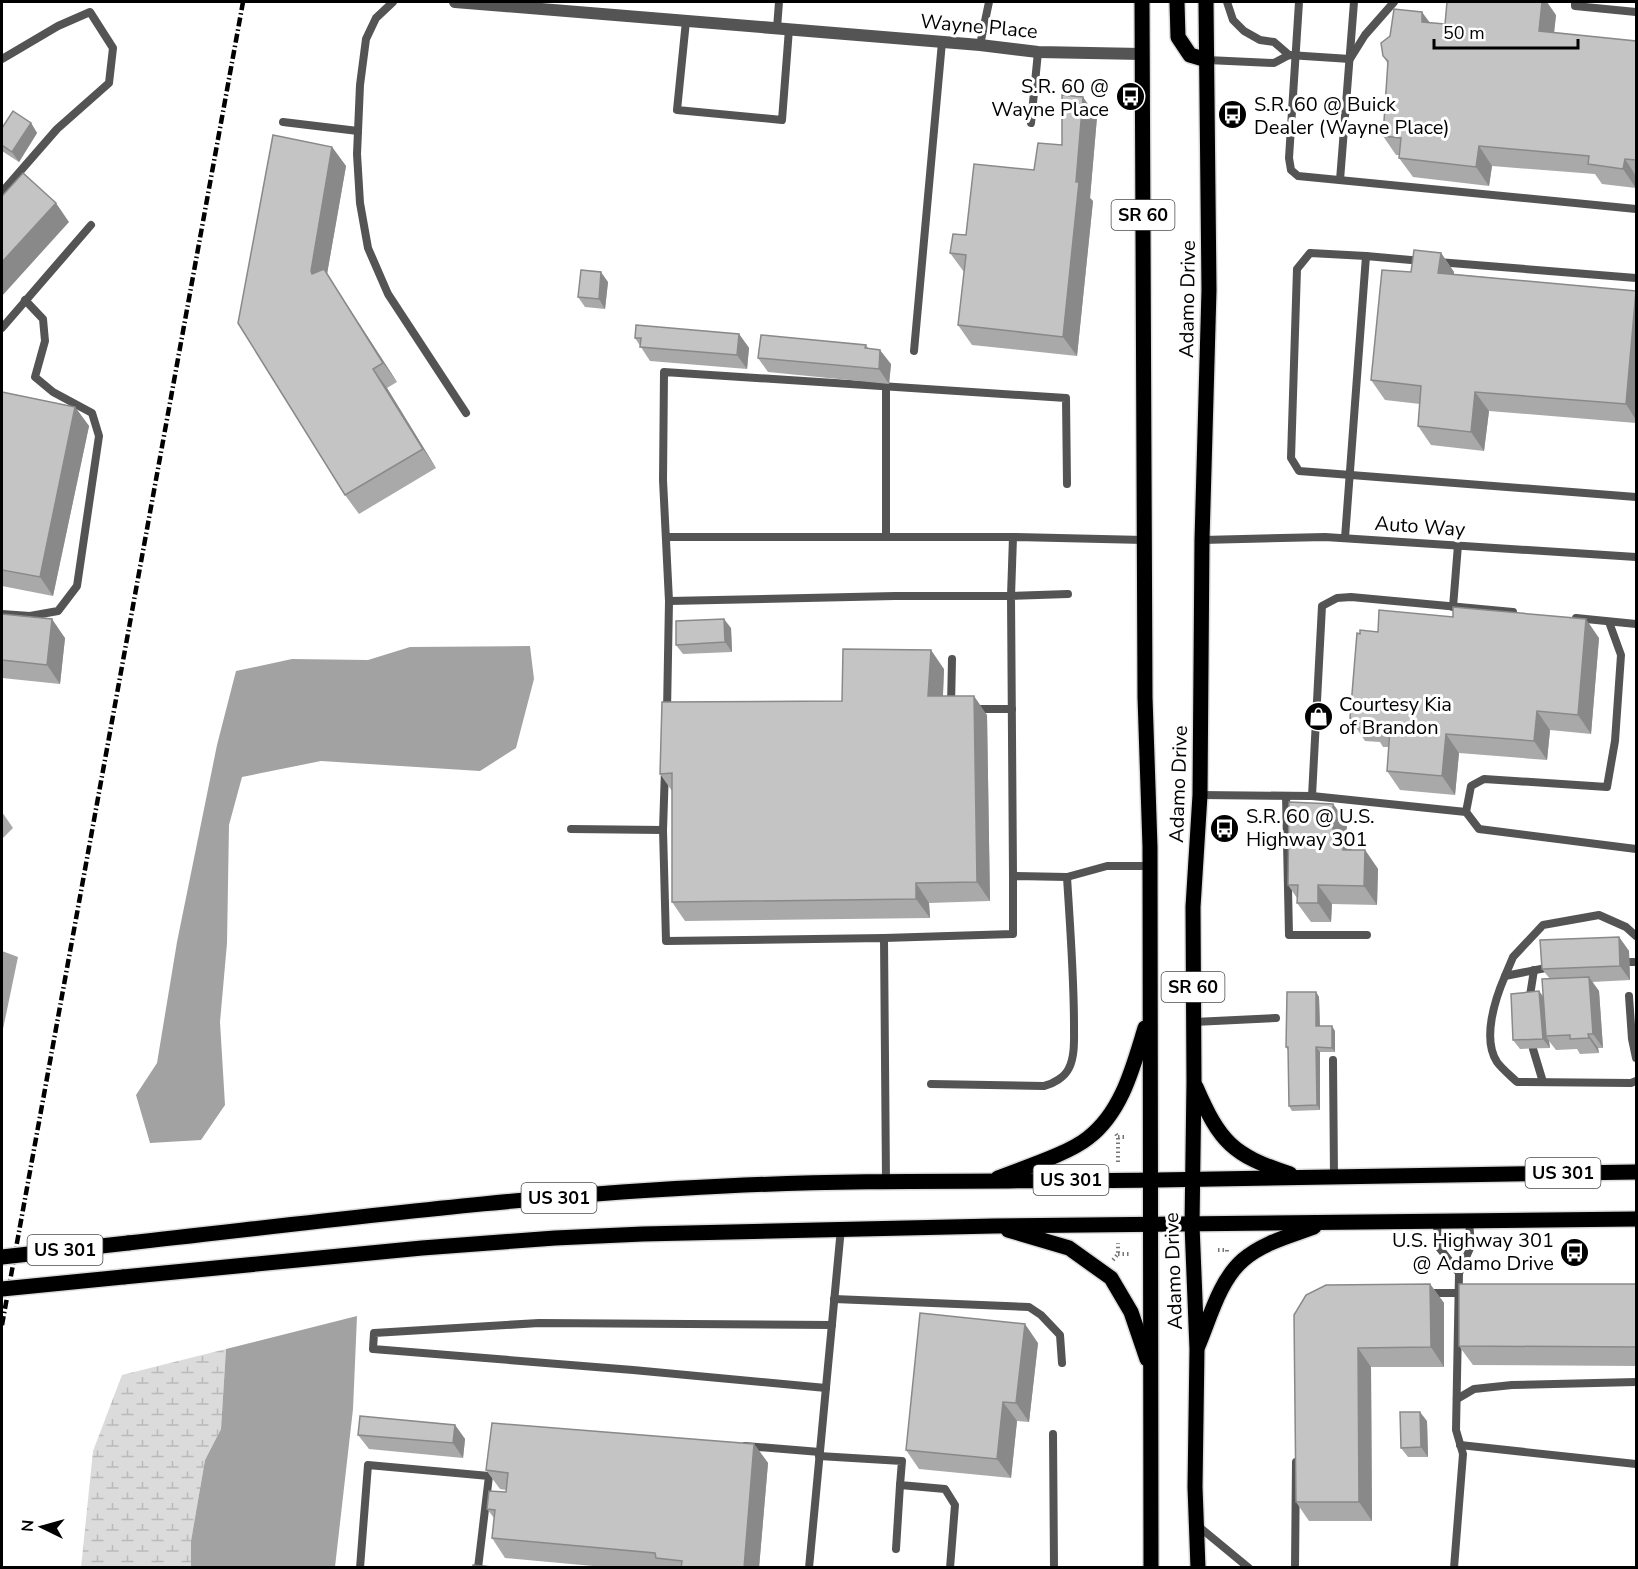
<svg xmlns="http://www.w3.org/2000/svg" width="1638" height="1569" font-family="'Nunito Sans',sans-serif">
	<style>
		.wetland { fill: url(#wetland-marsh) }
		.water { fill: #a2a2a2 }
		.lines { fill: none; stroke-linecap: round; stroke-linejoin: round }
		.primary-casing { stroke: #dbdbdb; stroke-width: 18 }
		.path { stroke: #767676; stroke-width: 4; stroke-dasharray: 1.5 3; stroke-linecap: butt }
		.service { stroke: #545454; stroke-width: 8 }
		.minor { stroke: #545454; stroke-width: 12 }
		.primary { stroke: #000; stroke-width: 15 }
		.rail { stroke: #000; stroke-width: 4.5; stroke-dasharray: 9 3 1.5 3; stroke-linecap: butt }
		.primary-bridge-casing { stroke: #dbdbdb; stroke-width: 18; stroke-linecap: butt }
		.primary-bridge { stroke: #000; stroke-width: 15 }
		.wall { fill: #a9a9a9 }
		.shaded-wall { fill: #898989 }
		.building { fill: #c4c4c4; stroke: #898989; stroke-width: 1.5 }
		.labels { text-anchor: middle; stroke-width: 6; stroke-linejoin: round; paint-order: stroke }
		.shield { fill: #fff; stroke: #4c4c4c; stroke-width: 1.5 }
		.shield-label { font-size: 18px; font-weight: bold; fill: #000 }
		.street-label { font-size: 20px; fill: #000; stroke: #fff }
		.poi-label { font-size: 20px; fill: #000; stroke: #fff; text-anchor: start }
	</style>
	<defs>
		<pattern id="wetland-marsh" width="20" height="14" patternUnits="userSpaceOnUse" patternTransform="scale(1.5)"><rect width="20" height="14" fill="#dbdbdb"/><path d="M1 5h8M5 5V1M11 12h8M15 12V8" fill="none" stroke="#bababa"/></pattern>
	</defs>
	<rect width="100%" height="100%" fill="#fff"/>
	<!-- wetland -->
	<path class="wetland" d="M226 1349 221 1429 205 1460 191 1541V1567L81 1568 93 1451 122 1375Z"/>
	<!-- water -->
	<g class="water">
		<path d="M530 646 534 679 516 748 480 771 321 761 242 777 229 825 227 943 220 1022 225 1105 201 1140 150 1143 136 1095 157 1063 177 942 217 745 236 671 292 659 368 660 410 647Z"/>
		<path d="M2 951 18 957 2 1034Z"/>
		<path d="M357 1316 353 1409 335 1567H191V1541L205 1460 221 1429 226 1349Z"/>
	</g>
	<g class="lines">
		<defs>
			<g id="primary">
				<path d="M1142 2 1145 697 1150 847 1151 1568"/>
				<path d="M1177 2 1178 37 1190 55 1207 60"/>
				<path d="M1196 1087C1220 1142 1232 1155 1290 1174"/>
				<path d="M998 1178C1023 1168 1068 1154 1088 1138 1122 1112 1133 1067 1145 1028"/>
				<path d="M1008 1230 1069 1248 1111 1278 1131 1312 1147 1359"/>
				<path d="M128 1243C327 1221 526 1195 725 1186 867 1179 1009 1182 1151 1180 1313 1178 1475 1175 1636 1172"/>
				<path d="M123 1277 422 1248 555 1238 643 1234 994 1226 1636 1219"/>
				<path d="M1198 1346C1210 1318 1219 1281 1243 1260 1262 1243 1290 1236 1314 1227"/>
				<path d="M1198 1568 1195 1487 1197 1349 1192 1225 1194 1082 1193 907 1200 795 1202 540 1209 290 1206 2"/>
			</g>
		</defs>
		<!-- primary casing -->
		<use href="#primary" class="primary-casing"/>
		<!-- path -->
		<g class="path">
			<path d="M1116 1134 1118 1137V1162"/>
			<path d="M1118 1137H1125"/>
			<path d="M1218 1250H1227V1253"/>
			<path d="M1118 1254H1131"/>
			<path d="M1113 1260 1118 1254V1243"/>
		</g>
		<!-- service -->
		<g class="service">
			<path d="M393 2 376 18 366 39 360 85 357 154 360 203 368 248 388 294 466 413"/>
			<path d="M1227 2 1233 20 1244 31 1260 40 1274 42 1289 55"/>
			<path d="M1299 2 1289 158 1291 170 1298 176 1636 209"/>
			<path d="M1575 2V6L1636 12"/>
			<path d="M686 21 677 110 782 120 789 29"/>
			<path d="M777 28 779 2"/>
			<path d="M980 45 989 2"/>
			<path d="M2 59 58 26 90 12 113 48 109 83 57 129 2 192"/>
			<path d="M1207 60 1274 63 1289 55 1350 59 1365 35 1394 2"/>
			<path d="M283 122 358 131"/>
			<path d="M1031 123 1038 52"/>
			<path d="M1340 180 1354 2"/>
			<path d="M1366 256 1310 253 1297 269 1291 458 1299 471 1636 497"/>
			<path d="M1438 262 1636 278"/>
			<path d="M2 328 91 225"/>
			<path d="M914 351 942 42"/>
			<path d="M886 386V537"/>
			<path d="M666 537H1013"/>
			<path d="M1345 538 1366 256 1422 261"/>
			<path d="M1202 540 1325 537 1636 557"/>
			<path d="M669 601 895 596H1011L1013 537 1144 540"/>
			<path d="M1453 607 1458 545"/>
			<path d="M2 614 30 616 58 611 77 586 99 436 92 413 53 392 35 377 45 341 43 319 25 300"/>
			<path d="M1576 618 1636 624"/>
			<path d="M951 706 952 659"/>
			<path d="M973 709H1012"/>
			<path d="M667 711 669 601 663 480 664 372 1066 398 1067 484"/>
			<path d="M1200 795 1312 796 1466 812 1479 829 1636 849"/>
			<path d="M1286 796 1289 935H1367"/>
			<path d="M1312 796 1322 606 1337 598 1351 597 1513 612"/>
			<path d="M1466 812 1471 786 1484 779 1607 787 1615 741 1621 655 1609 622"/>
			<path d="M571 829 663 830 666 941 884 938 886 1181"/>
			<path d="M663 830 665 769"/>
			<path d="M1013 876 1011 596 1068 594"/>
			<path d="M884 938 1013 934V876L1067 877 1107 866H1150"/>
			<path d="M1629 962H1636"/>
			<path d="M1551 967 1505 976C1495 999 1482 1039 1497 1062 1502 1069 1511 1076 1517 1082L1631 1083 1636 1081"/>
			<path d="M1505 976 1513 957 1543 925 1599 915 1626 927 1636 936"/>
			<path d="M1629 996 1632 1039 1636 1058"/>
			<path d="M1529 1002 1534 970"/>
			<path d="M1194 1022 1276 1018"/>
			<path d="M1533 1049 1543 1082"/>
			<path d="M1333 1060 1334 1177"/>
			<path d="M931 1084 1044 1086C1053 1084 1065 1077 1069 1068 1075 1056 1074 1039 1074 1026 1074 976 1070 926 1067 877"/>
			<path d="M1437 1222 1438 1246 1459 1273"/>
			<path d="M1427 1293H1468"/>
			<path d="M834 1299 1029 1307 1041 1315 1060 1335 1062 1363"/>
			<path d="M826 1388 633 1370 373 1349 374 1333 539 1323 832 1325"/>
			<path d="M1457 1399 1474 1389 1512 1385 1636 1382"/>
			<path d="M1053 1434 1054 1568"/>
			<path d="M1460 1445 1636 1464"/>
			<path d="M745 1446 820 1452"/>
			<path d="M819 1456 902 1461 900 1485 945 1489 955 1505 950 1568"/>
			<path d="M1198 1526 1249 1568"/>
			<path d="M896 1549 900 1485"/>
			<path d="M360 1568 368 1465 489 1476 478 1568"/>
			<path d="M809 1568 841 1228"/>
			<path d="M1295 1568 1296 1462"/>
			<path d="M1454 1568 1463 1454 1456 1430 1459 1273 1471 1246 1469 1221"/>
		</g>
		<!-- minor -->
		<path class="minor" d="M455 2 980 45 1038 52 1142 54"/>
		<!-- primary -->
		<use href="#primary" class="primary"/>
		<!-- rail -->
		<path class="rail" d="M2 1325 243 2"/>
		<defs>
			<g id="primary-bridge">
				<path d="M2 1257 128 1243"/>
				<path d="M2 1289 123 1277"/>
			</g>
		</defs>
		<!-- primary-bridge casing -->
		<use href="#primary-bridge" class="primary-bridge-casing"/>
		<!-- primary-bridge -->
		<use href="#primary-bridge" class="primary-bridge"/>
	</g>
	<!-- wall -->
	<g class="wall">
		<path d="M1556 15 1554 33 1636 41V188L1602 184 1595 174 1492 166 1489 186 1413 177 1399 158 1400 155H1396L1383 136 1388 64 1383 56 1390 36 1430 23 1445 24Z"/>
		<path d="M1097 117 1090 198 1093 201 1077 356 972 345 958 325 964 272 950 253 966 235 1034 170 1062 145Z"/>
		<path d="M31 123 37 133 19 162 2 151V128Z"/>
		<path d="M332 147 346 166 327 274 397 382 387 388 436 468 359 514 345 495 238 323Z"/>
		<path d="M1441 253 1454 272V274L1636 292V423L1489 411 1484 451 1431 445 1418 426 1420 404 1385 400 1371 380 1411 272Z"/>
		<path d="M608 282 605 309 585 307 578 297Z"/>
		<path d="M739 334 749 348 747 369 650 361 635 338Z"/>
		<path d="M866 345 869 349 891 364 889 384 768 372 758 358Z"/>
		<path d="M2 392 75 407 89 426 53 596 2 586Z"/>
		<path d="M2 614 65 638 60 684 2 678Z"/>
		<path d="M731 628 732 652 683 654 676 645Z"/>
		<path d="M1378 632 1599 638 1591 734 1550 730 1547 760 1459 753 1455 795 1400 790 1387 771 1389 747H1383L1380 742 1365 741 1350 718Z"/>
		<path d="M944 669 943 696 987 715 990 901 929 903 930 918 685 921 672 902V791L660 774 842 701Z"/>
		<path d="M1333 804 1347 823 1346 842 1352 850H1365L1378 869 1377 905 1332 904 1331 922H1311L1297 903V898L1288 885Z"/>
		<path d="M2 812 13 828 2 839Z"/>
		<path d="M1619 937 1629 951 1630 980 1592 982 1599 991 1603 1048H1598L1599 1053 1580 1054 1577 1049 1556 1050 1549 1041 1550 1048 1520 1049 1513 1040 1539 991 1543 996 1550 979 1542 969Z"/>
		<path d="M1316 992 1319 997 1320 1026 1335 1031V1052H1320V1110L1292 1111 1289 1106 1288 1050 1286 1047Z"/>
		<path d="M1430 1284 1444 1303V1367H1371L1372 1521H1309L1296 1502 1294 1315Z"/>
		<path d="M1636 1284V1366L1473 1365 1459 1346Z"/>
		<path d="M1038 1343 1029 1422 1017 1421 1011 1478 919 1469 906 1450Z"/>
		<path d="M1427 1421 1428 1457H1408L1401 1448Z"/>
		<path d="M455 1425 465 1439 463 1458 369 1449 358 1435Z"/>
		<path d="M754 1444 768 1463 759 1568H615L505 1558 492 1538 494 1518 487 1509 506 1492V1490L500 1489 486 1470Z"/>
	</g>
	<!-- shaded-wall -->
	<g class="shaded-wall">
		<path d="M1542 2H1547L1556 15 1552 50 1539 31Z"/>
		<path d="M1422 12 1436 31 1422 22Z"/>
		<path d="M1083 97 1097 117 1090 198 1093 201 1077 356 1063 337Z"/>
		<path d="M31 123 37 133 19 162 12 152Z"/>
		<path d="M1479 146 1492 166 1489 186 1476 167Z"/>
		<path d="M332 147 346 166 327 274 397 382 383 363 312 274 311 271Z"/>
		<path d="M1625 159 1636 176V188L1623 169Z"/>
		<path d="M56 203 69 222 2 296V262Z"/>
		<path d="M1441 253 1454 272 1452 292 1438 273Z"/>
		<path d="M601 272 608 282 605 309 599 299Z"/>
		<path d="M1636 291V420L1626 404Z"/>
		<path d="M739 334 749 348 747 369 737 355Z"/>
		<path d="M880 350 891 364 889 384 879 369Z"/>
		<path d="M373 369 387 388 436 468 423 449Z"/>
		<path d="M1475 392 1489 411 1484 451 1471 432Z"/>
		<path d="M75 407 89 426 53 596 40 577Z"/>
		<path d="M52 619 65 638 60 684 47 665Z"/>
		<path d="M724 619 731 628 732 652 725 642Z"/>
		<path d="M1586 619 1599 638 1591 734 1578 715Z"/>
		<path d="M931 650 944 669 942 715 928 696Z"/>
		<path d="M974 696 987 715 990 901 977 882Z"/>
		<path d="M1537 711 1550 730 1547 760 1534 741Z"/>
		<path d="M1446 734 1459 753 1455 795 1442 776Z"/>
		<path d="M1333 804 1347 823 1346 842 1357 857 1356 869 1333 838Z"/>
		<path d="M1365 850 1378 869 1377 905 1364 886Z"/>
		<path d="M916 883 929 903 930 918 916 899Z"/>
		<path d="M1318 885 1332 904 1331 922 1318 903Z"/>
		<path d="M1619 937 1629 951 1630 980 1620 966Z"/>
		<path d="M1589 977 1599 991 1603 1048 1593 1034Z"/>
		<path d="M1539 991 1546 1001V1036L1549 1041 1550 1048 1543 1039Z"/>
		<path d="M1316 992 1319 997 1320 1031 1316 1026Z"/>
		<path d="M1332 1026 1335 1031V1052L1332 1048Z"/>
		<path d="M1588 1034 1598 1048 1599 1053 1589 1038Z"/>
		<path d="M1316 1047 1320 1052V1110L1317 1105Z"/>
		<path d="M1430 1284 1444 1303V1367L1431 1347Z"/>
		<path d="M1025 1324 1038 1343 1029 1422 1016 1403Z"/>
		<path d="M1358 1348 1371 1367 1372 1521 1359 1502Z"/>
		<path d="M1003 1402 1017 1421 1011 1478 997 1459Z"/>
		<path d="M1420 1412 1427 1421 1428 1457 1421 1447Z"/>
		<path d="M455 1425 465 1439 463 1458 453 1443Z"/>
		<path d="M754 1444 768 1463 759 1568H744Z"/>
	</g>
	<!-- building -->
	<g class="building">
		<path d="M1447 2H1542L1539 31 1636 41V160L1625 159 1623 169 1588 164 1589 156 1479 146 1476 167 1399 158 1401 138 1383 136 1388 61 1383 56 1381 43 1390 36 1394 9 1422 12V22L1445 24Z"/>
		<path d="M1062 95 1083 97 1076 182H1079L1063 337 958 325 966 255 950 253 953 234 966 235 974 164 1034 170 1038 143 1062 145Z"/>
		<path d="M13 111 31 123 12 152 2 145V128Z"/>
		<path d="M273 135 332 147 311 271 312 274 324 269 383 363 373 369 423 449 345 495 238 323Z"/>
		<path d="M23 173 56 203 2 262V196Z"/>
		<path d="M1414 250 1441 253 1438 273 1636 291 1626 404 1475 392 1471 432 1418 426 1421 386 1371 380 1382 270 1411 272Z"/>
		<path d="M581 270 601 272 599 299 578 297Z"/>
		<path d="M636 325 739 334 737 355 640 347 641 338H635Z"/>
		<path d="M761 335 866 345 865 348 880 350 879 369 758 358Z"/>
		<path d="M2 392 75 407 40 577 2 570Z"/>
		<path d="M1453 607 1586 619 1578 715 1537 711 1534 741 1446 734 1442 776 1387 771 1390 729 1370 728V724L1352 722V719L1350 718 1357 633 1360 634V630L1378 632 1379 610 1453 617Z"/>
		<path d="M2 614 52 619 47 665 2 660Z"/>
		<path d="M724 619 725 642 676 645V621Z"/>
		<path d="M843 649 931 650 928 696H974L977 882 916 883V899L672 902V773L660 774 662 702 842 701Z"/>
		<path d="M1289 802 1333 804V838H1343V850H1365L1364 886 1318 885V903H1297L1298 885H1288Z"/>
		<path d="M1619 937 1620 966 1542 969 1540 940Z"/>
		<path d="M1589 977 1593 1034H1588L1589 1038 1570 1039V1035L1546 1036 1542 979Z"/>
		<path d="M1539 991 1543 1039 1513 1040 1511 994Z"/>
		<path d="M1287 992H1316V1026H1332V1048L1316 1047 1317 1105 1289 1106 1288 1047H1286Z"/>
		<path d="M1430 1284 1431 1347 1358 1348 1359 1502H1296L1294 1315 1306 1295 1326 1285Z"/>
		<path d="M1459 1284H1636V1347L1459 1346Z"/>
		<path d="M920 1313 1025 1324 1016 1403 1003 1402 997 1459 906 1450Z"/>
		<path d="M1400 1412H1420L1421 1447 1401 1448Z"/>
		<path d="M360 1416 455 1425 453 1443 358 1435Z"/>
		<path d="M492 1423 754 1444 744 1568H681L682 1561 656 1558 655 1553 492 1538 495 1510 487 1509 489 1491 506 1492 508 1473 486 1470Z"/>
		<path d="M473 1565 502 1568H473Z"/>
	</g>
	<!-- icons -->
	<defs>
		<symbol id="bus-disc" viewBox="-11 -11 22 22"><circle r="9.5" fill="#000" stroke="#fff"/><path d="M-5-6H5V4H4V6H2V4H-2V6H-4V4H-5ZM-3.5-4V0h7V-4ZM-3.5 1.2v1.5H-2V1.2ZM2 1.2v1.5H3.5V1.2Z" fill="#fff"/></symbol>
		<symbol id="shop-disc" viewBox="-11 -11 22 22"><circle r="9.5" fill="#000" stroke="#fff"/><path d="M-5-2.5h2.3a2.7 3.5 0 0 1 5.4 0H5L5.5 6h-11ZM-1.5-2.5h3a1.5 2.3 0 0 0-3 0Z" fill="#fff"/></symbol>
	</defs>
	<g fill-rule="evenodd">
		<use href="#bus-disc" x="1114" y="80" width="33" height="33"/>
		<use href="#bus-disc" x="1216" y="98" width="33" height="33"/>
		<use href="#shop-disc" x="1302" y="700" width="33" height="33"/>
		<use href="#bus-disc" x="1208" y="812" width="33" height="33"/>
		<use href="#bus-disc" x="1558" y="1236" width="33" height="33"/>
	</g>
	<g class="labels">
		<!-- shield labels -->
		<g class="shield">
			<rect x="1111.5" y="200" width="63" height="30" rx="4.5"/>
			<rect x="1161.5" y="972" width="63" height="30" rx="4.5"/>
			<rect x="1525.5" y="1158" width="75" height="30" rx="4.5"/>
			<rect x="1033.5" y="1165" width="75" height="30" rx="4.5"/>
			<rect x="521.5" y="1183" width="75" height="30" rx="4.5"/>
			<rect x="27.5" y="1235" width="75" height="30" rx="4.5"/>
		</g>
		<g class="shield-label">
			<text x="1143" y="221">SR 60</text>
			<text x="1193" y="993">SR 60</text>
			<text x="1563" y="1179">US 301</text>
			<text x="1071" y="1186">US 301</text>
			<text x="559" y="1204">US 301</text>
			<text x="65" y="1256">US 301</text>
		</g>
		<!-- street labels -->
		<g class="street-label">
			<text transform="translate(979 26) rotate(5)" y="7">Wayne Place</text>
			<text transform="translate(1187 299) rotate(-89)" y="7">Adamo Drive</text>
			<text transform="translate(1420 526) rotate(4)" y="7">Auto Way</text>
			<text transform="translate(1178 784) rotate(-88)" y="7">Adamo Drive</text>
			<text transform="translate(1173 1271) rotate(-92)" y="7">Adamo Drive</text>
		</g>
		<!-- poi labels -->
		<g class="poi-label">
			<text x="1109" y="93" text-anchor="end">S.R. 60 @<tspan x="1109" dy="23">Wayne Place</tspan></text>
			<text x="1254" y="111">S.R. 60 @ Buick<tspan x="1254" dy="23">Dealer (Wayne Place)</tspan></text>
			<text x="1339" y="711">Courtesy Kia<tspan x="1339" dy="23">of Brandon</tspan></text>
			<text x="1246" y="823">S.R. 60 @ U.S.<tspan x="1246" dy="23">Highway 301</tspan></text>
			<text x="1554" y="1247" text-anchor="end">U.S. Highway 301<tspan x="1554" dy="23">@ Adamo Drive</tspan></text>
		</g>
	</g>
	<!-- border -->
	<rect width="1638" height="1569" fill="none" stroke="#000000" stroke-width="6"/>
	<!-- north arrow -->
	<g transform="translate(42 1527) rotate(275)" stroke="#ffffff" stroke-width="4.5" paint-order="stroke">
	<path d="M0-4.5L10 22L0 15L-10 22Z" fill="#000000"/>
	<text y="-9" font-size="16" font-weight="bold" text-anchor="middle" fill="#000000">N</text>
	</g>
	<!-- scale -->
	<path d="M1434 39v9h144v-9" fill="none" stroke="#000000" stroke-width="3"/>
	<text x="1443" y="39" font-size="18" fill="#000000" stroke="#ffffff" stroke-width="4.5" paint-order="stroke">50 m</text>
</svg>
